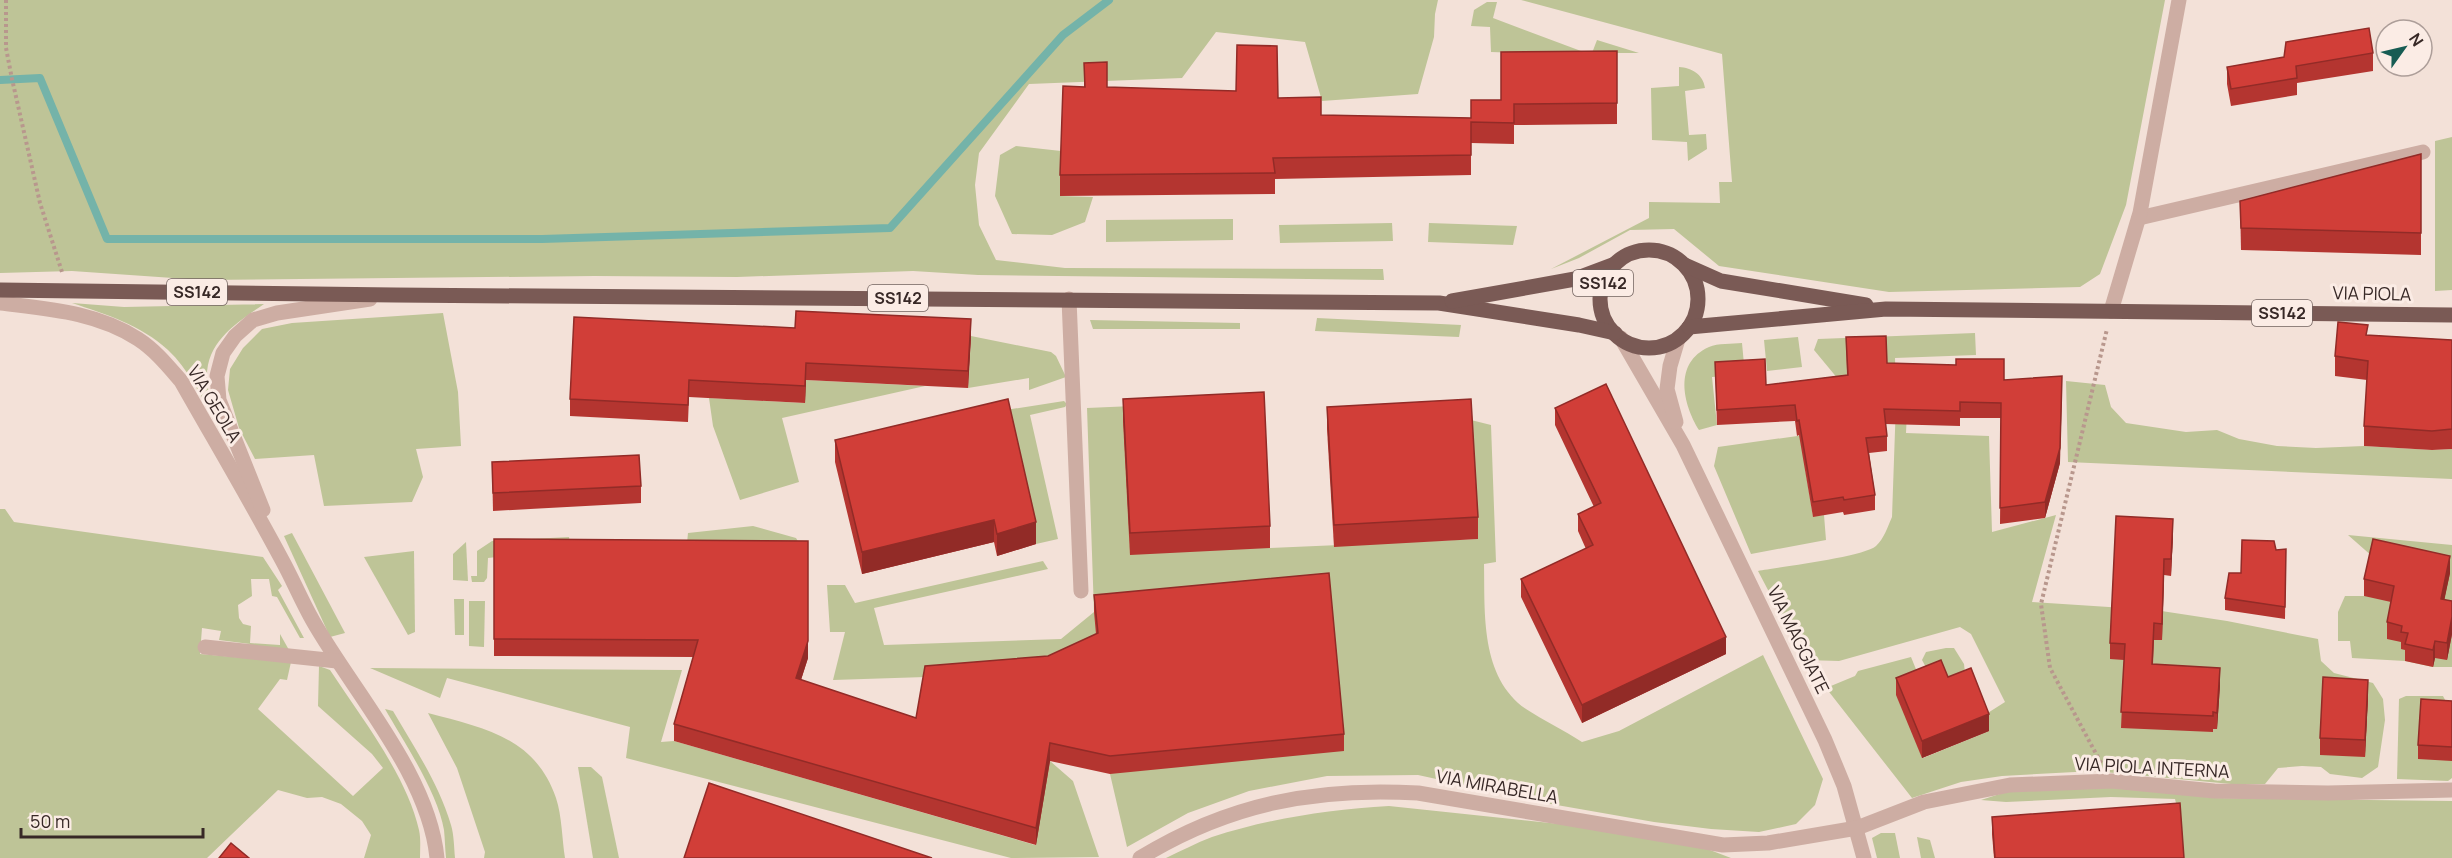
<svg xmlns="http://www.w3.org/2000/svg" width="2452" height="858" font-family="Manrope,sans-serif">
	<style>
		.green { fill: #bec497 }
		.lines { fill: none; stroke-linecap: round; stroke-linejoin: round }
		.stream { stroke: #74b3a9; stroke-width: 8 }
		.path { stroke: #b8978d; stroke-width: 4; stroke-dasharray: 3 3; stroke-linecap: butt }
		.minor { stroke: #cdada3; stroke-width: 15 }
		.major { stroke: #7a5a55; stroke-width: 15 }
		.wall { fill: #b43530 }
		.shaded-wall { fill: #922b27 }
		.building { fill: #d13e38; stroke: #922b27; stroke-width: 1.5 }
		.labels { text-anchor: middle; stroke-width: 6; stroke-linejoin: round; paint-order: stroke }
		.shield { fill: #fbece5; stroke: #72635f; stroke-width: 1.5 }
		.shield-label { font-size: 16px; font-weight: bold; fill: #372826 }
		.street-label { font-size: 18px; fill: #372826; stroke: #fbece5 }
	</style>
	<rect width="100%" height="100%" fill="#f3e1d8"/>
	<!-- green -->
	<g class="green">
		<path d="M0 0H1438L1435 14 1434 37 1418 94 1322 101 1305 42 1216 32 1182 78 1029 84 979 153 975 185 979 225 996 260 1065 268 1383 269 1384 280 978 275 913 271 737 277 595 276 202 280 72 271 0 273Z"/>
		<path d="M1521 0H2165L2126 205 2100 274 2080 287 1889 292 1719 266 1674 229 1630 230 1579 258 1551 269 1649 218V202L1720 203 1719 182H1732L1722 54Z"/>
		<path d="M1487 2H1497L1493 18 1581 51 1553 54 1491 52 1490 27 1471 26 1474 10Z"/>
		<path d="M1597 40 1639 53H1592Z"/>
		<path d="M1679 67C1692 68 1703 74 1705 88L1685 91 1689 135 1706 134 1707 149 1688 161 1687 142 1652 140 1651 88 1679 86Z"/>
		<path d="M2452 137V290L2435 291V141Z"/>
		<path d="M1016 146 1061 151 1060 196 1093 197 1085 222 1052 235 1012 234 995 196 1000 155Z"/>
		<path d="M1233 219V240L1106 242V220Z"/>
		<path d="M1392 223 1393 241 1280 243 1279 225Z"/>
		<path d="M1429 223 1517 226 1513 245 1428 242Z"/>
		<path d="M72 303 124 307 264 304C238 322 206 341 207 378 207 391 213 406 215 419 200 396 188 368 168 350 141 325 105 314 72 303Z"/>
		<path d="M443 313 458 392 461 446 416 449 423 477 412 502 324 506 314 455 255 459 239 428 228 390 230 369 243 348 262 329 292 323Z"/>
		<path d="M1317 318 1461 325 1459 337 1315 331Z"/>
		<path d="M1090 320 1240 323V329H1093Z"/>
		<path d="M1975 333 1976 355 1895 358 1896 400 1908 390 1906 433 1989 436 1992 532 2056 515 2032 602 2155 610 2227 621 2318 639 2321 661 2334 673 2373 683 2383 699 2385 720 2378 767 2362 778 2330 774 2321 767 2302 766 2278 768 2265 784H2231L2094 771 2002 776 1961 782 1912 798 1826 688 1855 676 1858 671 1911 657 1922 684 1923 758 1989 731 1983 716 2005 702 1971 634 1960 627 1839 661 1805 660 1758 571C1780 567 1863 557 1876 546 1884 539 1888 526 1892 517L1896 402 1848 391 1814 350 1818 339Z"/>
		<path d="M971 336 1051 352 1056 356 1066 377 1029 390V378L968 388Z"/>
		<path d="M1798 337 1802 367 1767 371 1764 340Z"/>
		<path d="M1742 343 1745 375 1712 377 1717 425 1699 430C1683 404 1673 363 1709 347 1718 343 1732 344 1742 343Z"/>
		<path d="M806 380 925 386 782 418 799 482 740 500 713 426 709 398 804 403Z"/>
		<path d="M2066 381 2105 385 2111 407 2126 423 2186 432 2217 430 2239 439 2277 446 2316 448 2364 446 2433 450 2452 449V479L2068 462Z"/>
		<path d="M1064 401 1067 404 1065 407 1030 415 1058 539 1036 544 1008 421 999 411Z"/>
		<path d="M1156 405 1270 548 1478 539 1471 420 1491 425 1496 562 1484 564C1485 613 1480 677 1526 709 1544 721 1564 730 1582 742L1619 731 1763 655 1823 779 1815 805 1796 824 1759 832 1711 829 1654 822 1551 804 1418 775 1327 776 1249 791 1188 813 1127 847 1110 774 1075 672 833 680 845 632H830L827 585H845L855 603 1043 561 1048 569 874 608 884 645 1061 639 1094 612 1087 408Z"/>
		<path d="M1847 429 1805 468 1813 516 1824 515 1826 540 1751 554 1714 466 1718 447Z"/>
		<path d="M0 509H5L14 522 263 557 282 586 278 590 304 638H300L277 597 272 596 269 579H251L252 596 238 605 239 618 243 624 251 626 250 643 280 645V634L289 650 251 647 250 644 219 640 221 631 202 628 200 654 291 662 287 680 280 679 258 709 353 796 383 768 372 754 318 706 319 666 330 670C361 717 407 776 419 830 421 839 420 849 420 858H364L371 835 362 821 341 804 322 797 307 798 278 790 207 858H0Z"/>
		<path d="M753 526 796 538 802 548 686 554 688 533Z"/>
		<path d="M292 533 345 633 330 637 284 536Z"/>
		<path d="M2348 535 2452 545V667H2433L2405 661 2352 658 2350 641H2338V612L2345 596H2364L2373 557Z"/>
		<path d="M569 537 571 549 488 558 487 578 484 582H472L471 576H477V551L492 541Z"/>
		<path d="M466 542 468 581 453 580V554Z"/>
		<path d="M414 551 415 632 408 635 364 557Z"/>
		<path d="M454 599H464V635H455Z"/>
		<path d="M469 601H485L484 647 469 646Z"/>
		<path d="M1946 648H1954L1964 664 1965 673 1944 685 1933 680 1922 660 1926 652Z"/>
		<path d="M370 668 682 670 661 742 674 741 1035 845 1050 761 1073 781 1099 857 1011 858 626 758 630 727 447 678 440 698Z"/>
		<path d="M2406 696H2443L2452 713V778L2448 781 2397 779 2399 699Z"/>
		<path d="M385 709 393 711C414 747 439 784 451 825 454 835 454 847 455 858H446C445 849 445 839 444 830 438 793 404 742 385 709Z"/>
		<path d="M428 713C484 728 535 737 556 798 562 816 562 839 565 858H484L485 852 457 768Z"/>
		<path d="M578 767H591L602 777 619 858H593Z"/>
		<path d="M2115 787 2214 798 2452 801V858H2183L2180 820 2175 799 2111 797 2006 802 1981 800 2009 791Z"/>
		<path d="M1389 806 1673 836 1731 858H1166C1181 851 1196 843 1212 837 1270 818 1328 810 1389 806Z"/>
		<path d="M1881 833H1895L1900 858H1877L1872 838Z"/>
		<path d="M1917 837 1930 840 1935 858H1921Z"/>
	</g>
	<g class="lines">
		<!-- stream -->
		<path class="stream" d="M0 80 40 78 107 239H542L890 228 1063 35 1109 0"/>
		<!-- path -->
		<g class="path">
			<path d="M6 0V48L12 79 40 203 62 272"/>
			<path d="M2101 763 2050 668 2041 604 2107 329"/>
		</g>
		<!-- minor -->
		<g class="minor">
			<path d="M2139 218 2423 152"/>
			<path d="M1069 299 1081 591"/>
			<path d="M0 303C48 309 96 312 138 339 155 350 168 366 181 381 215 441 250 500 282 560 293 580 302 602 313 621 354 693 429 775 437 858"/>
			<path d="M2111 311 2140 213 2179 0"/>
			<path d="M1621 338 1683 445 1825 740 1844 786 1864 858"/>
			<path d="M1676 422 1667 389 1670 366 1678 339"/>
			<path d="M263 510 219 400 217 376 223 353 235 336 253 320 277 313 370 299"/>
			<path d="M205 647 337 661"/>
			<path d="M1140 858C1228 804 1315 787 1418 793L1723 845 1768 843 1857 828 1924 802 2010 785 2112 781 2214 791 2328 793 2452 790"/>
		</g>
		<!-- major -->
		<g class="major">
			<circle cx="1649" cy="299" r="49"/>
			<path d="M1685 265 1721 281 1866 305"/>
			<path d="M0 290 395 295 1439 303 1579 325 1615 333"/>
			<path d="M1452 301 1575 279 1615 264"/>
			<path d="M1689 327 1886 309 2452 315"/>
		</g>
	</g>
	<!-- wall -->
	<g class="wall">
		<path d="M1617 51V124L1514 125V144L1471 143V175L1275 179V194L1060 196V175L1084 87V63L1107 87 1278 98 1321 115 1471 118 1501 100Z"/>
		<path d="M2373 53V71L2297 83V95L2231 106 2227 84V67Z"/>
		<path d="M2421 154V255L2241 250 2240 201Z"/>
		<path d="M2368 335 2452 340V449L2432 450 2364 446V426L2367 380 2335 376V356Z"/>
		<path d="M971 336 968 388 806 380 805 403 689 397 688 422 570 416V399Z"/>
		<path d="M1846 337 1887 363 2004 380 2060 463 2045 518 2000 524 2001 418H1960V426L1885 424 1887 436V451L1869 453 1875 495V510L1844 515 1843 512 1813 517 1799 435 1797 436 1795 421 1717 425 1715 362 1766 385 1847 375Z"/>
		<path d="M1123 399 1270 526V548L1130 555 1123 421Z"/>
		<path d="M1327 407 1478 517V539L1334 547 1327 429Z"/>
		<path d="M1555 408 1726 654 1582 723 1521 597V579L1586 549 1578 531V514L1594 507 1555 425Z"/>
		<path d="M835 440 1036 544 997 556 994 542 862 574 835 462Z"/>
		<path d="M492 462 641 486V503L493 511Z"/>
		<path d="M2173 535 2171 576 2164 575 2162 640H2154L2153 664 2220 685 2217 729H2213V732L2121 728 2124 660 2110 659V643Z"/>
		<path d="M494 539 808 658 801 680 916 718 1096 634 1094 612V595L1344 734V751L1110 774 1050 761 1036 845 674 741V724L693 657 494 656Z"/>
		<path d="M2286 549 2285 619 2225 610V598L2241 573Z"/>
		<path d="M2450 573 2444 600 2452 601V634L2447 660 2435 658 2433 667 2405 661V650L2401 649V642L2387 639V622L2391 602 2364 596V579Z"/>
		<path d="M1948 677 1989 731 1922 758 1896 695V678Z"/>
		<path d="M2368 697 2365 757 2320 755V738Z"/>
		<path d="M2452 701V761L2418 759V745Z"/>
		<path d="M1992 817 2184 858H1994L1992 834Z"/>
	</g>
	<!-- shaded-wall -->
	<g class="shaded-wall">
		<path d="M971 319V336L968 388V371Z"/>
		<path d="M806 363V380L805 403V386Z"/>
		<path d="M2062 391 2060 463 2045 518V502Z"/>
		<path d="M2173 519V535L2171 576V559Z"/>
		<path d="M994 520V542L862 574V552Z"/>
		<path d="M1036 522V544L997 556V534Z"/>
		<path d="M808 541V658L796 695V678Z"/>
		<path d="M2450 556V573L2441 616V599Z"/>
		<path d="M2164 559V575L2162 640V624Z"/>
		<path d="M2452 617V634L2447 660V643Z"/>
		<path d="M1726 637V654L1582 723V705Z"/>
		<path d="M2435 641V658L2433 667V650Z"/>
		<path d="M2220 668V685L2217 729V713Z"/>
		<path d="M2368 680V697L2365 757V740Z"/>
		<path d="M1989 714V731L1922 758V741Z"/>
		<path d="M1050 743V761L1036 845V828Z"/>
	</g>
	<!-- building -->
	<g class="building">
		<path d="M2369 28 2373 53 2296 66 2297 78 2231 89 2227 67 2284 57 2286 42Z"/>
		<path d="M1237 45 1277 46 1278 98 1321 97V115L1471 118V100H1501V52L1617 51V103L1514 104V123L1471 122V155L1273 158 1275 173 1060 175 1063 86 1085 87 1084 63 1107 62V87L1236 91Z"/>
		<path d="M2421 154V233L2241 228 2240 201Z"/>
		<path d="M796 311 971 319 968 371 806 363 805 386 689 380 688 405 570 399 574 317 795 328Z"/>
		<path d="M2338 322 2368 325 2366 335 2452 340V429L2432 431 2364 426 2368 361 2335 356Z"/>
		<path d="M1886 336 1887 363 1956 365V359H2004V380L2062 376 2060 448 2045 502 2000 508 2001 403 1960 402V411L1884 409 1887 436 1866 438 1875 495 1844 500 1843 497 1813 502 1799 420 1797 421 1795 405 1717 410 1715 362 1765 359 1766 385 1848 375 1846 337Z"/>
		<path d="M1606 384 1726 637 1582 705 1521 579 1593 545 1578 514 1601 503 1555 408Z"/>
		<path d="M1264 392 1270 526 1130 533 1123 399Z"/>
		<path d="M1008 399 1036 522 997 534 994 520 862 552 835 440Z"/>
		<path d="M1471 399 1478 517 1334 525 1327 407Z"/>
		<path d="M639 455 641 486 493 493 492 462Z"/>
		<path d="M2116 516 2173 519 2171 559H2164L2162 624 2154 623 2152 664 2220 668 2217 713 2213 712V716L2121 712 2125 644 2110 643Z"/>
		<path d="M494 539 808 541V641L796 678 916 718 925 666 1048 656 1098 633 1094 595 1329 573 1344 734 1110 756 1050 743 1036 828 674 724 698 640 494 639Z"/>
		<path d="M2373 539 2450 556 2441 599 2452 601V617L2447 643 2435 641 2433 650 2405 644 2408 633 2401 632 2402 626 2387 622 2394 586 2364 579Z"/>
		<path d="M2242 540 2274 541 2276 550 2286 549 2285 607 2225 598 2229 573H2241Z"/>
		<path d="M1941 660 1948 677 1971 668 1989 714 1922 741 1896 678Z"/>
		<path d="M2323 677 2368 680 2365 740 2320 738Z"/>
		<path d="M2421 699 2452 701V747L2418 745Z"/>
		<path d="M709 783 932 858H684Z"/>
		<path d="M2180 803 2184 858H1995L1992 817Z"/>
		<path d="M231 843 249 858H219Z"/>
	</g>
	<g class="labels">
		<!-- shield labels -->
		<g class="shield">
			<rect x="1573" y="270" width="60" height="26" rx="4.5"/>
			<rect x="167" y="279" width="60" height="26" rx="4.5"/>
			<rect x="868" y="285" width="60" height="26" rx="4.5"/>
			<rect x="2252" y="300" width="60" height="26" rx="4.5"/>
		</g>
		<g class="shield-label">
			<text x="1603" y="289">SS142</text>
			<text x="197" y="298">SS142</text>
			<text x="898" y="304">SS142</text>
			<text x="2282" y="319">SS142</text>
		</g>
		<!-- street labels -->
		<g class="street-label">
			<text transform="translate(2372 294) rotate(1)" y="6">VIA PIOLA</text>
			<text transform="translate(214 404) rotate(59)" y="6">VIA GEOLA</text>
			<text transform="translate(1798 640) rotate(64)" y="6">VIA MAGGIATE</text>
			<text transform="translate(2152 768) rotate(3)" y="6">VIA PIOLA INTERNA</text>
			<text transform="translate(1497 787) rotate(10)" y="6">VIA MIRABELLA</text>
		</g>
	</g>
	<!-- north arrow -->
	<g transform="translate(2404 48) rotate(56)"><circle r="28" fill="#fbece5" stroke="#ad9e99" stroke-width="1.5"/>
	<path d="M0-4.5L10 22L0 15L-10 22Z" fill="#175c53"/>
	<text y="-9" font-size="16" font-weight="bold" text-anchor="middle" fill="#372826">N</text>
	</g>
	<!-- scale -->
	<path d="M21 828v9h182v-9" fill="none" stroke="#372826" stroke-width="3"/>
	<text x="30" y="828" font-size="18" fill="#372826" stroke="#fbece5" stroke-width="4.5" paint-order="stroke">50 m</text>
</svg>
